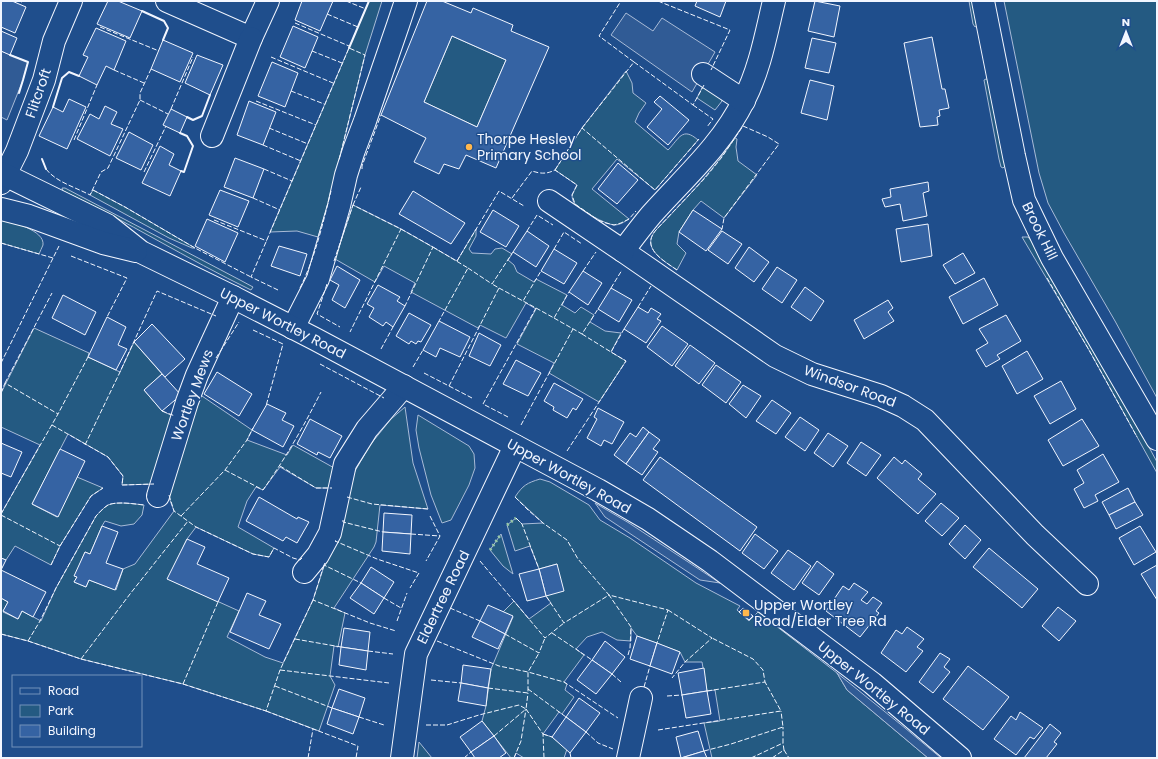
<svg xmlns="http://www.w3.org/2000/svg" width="1158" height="759" font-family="Poppins,sans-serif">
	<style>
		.green { fill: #245a82; stroke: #a8bbd7 }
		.parking { fill: #305b95; stroke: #a8bbd7 }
		.building { fill: #3563a3; stroke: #f2f6ff; fill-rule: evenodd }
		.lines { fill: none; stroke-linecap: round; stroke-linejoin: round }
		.minor-casing { stroke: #f2f6ff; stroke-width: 24 }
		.major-casing { stroke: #f2f6ff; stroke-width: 24 }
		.minor { stroke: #1f4e8c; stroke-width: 22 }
		.major { stroke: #1f4e8c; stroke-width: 22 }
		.hedge { stroke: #97c8a6; stroke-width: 3; stroke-dasharray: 2 3; stroke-linecap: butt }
		.fence { stroke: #f2f6ff; stroke-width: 1; stroke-dasharray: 5 2; stroke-linecap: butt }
		.wall { stroke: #f2f6ff; stroke-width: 2 }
		.poi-dot { fill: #ffb74d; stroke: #1f4e8c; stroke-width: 1.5 }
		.labels { text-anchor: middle; stroke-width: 3; stroke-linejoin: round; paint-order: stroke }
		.street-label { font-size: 14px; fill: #f2f6ff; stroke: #1f4e8c }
		.poi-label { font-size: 14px; fill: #f2f6ff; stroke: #1f4e8c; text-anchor: start }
	</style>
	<rect width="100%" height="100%" fill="#1f4e8c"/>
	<!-- green -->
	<g class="green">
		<path d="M369 1H382L365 55 330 198 318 237 297 231 270 232Z"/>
		<path d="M969 1H973L978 25 975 27 973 24Z"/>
		<path d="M1004 1H1157V398L1115 321 1064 233 1048 203 1039 173Z"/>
		<path d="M452 36 506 60 477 127 424 102Z"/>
		<path d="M626 71 632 83 633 93 646 103 639 113 635 122 668 150C679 139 682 126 698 140L655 190 617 159 592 189 629 219C624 222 620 225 614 225 605 224 581 211 575 204 573 202 572 198 572 195L577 185 555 170 582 128Z"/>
		<path d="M986 79 990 80 1005 166 1003 168 1001 167 999 159 984 80Z"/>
		<path d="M704 84 721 97 722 101 715 110 697 98Z"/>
		<path d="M735 138 737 139 736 147 738 161 757 175 724 218 701 201 693 210 679 232 677 244 686 253 677 270C664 261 640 248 656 230 684 201 712 172 735 138Z"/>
		<path d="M62 188H65L240 280 253 287 251 290C187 259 127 221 63 191Z"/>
		<path d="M93 190 125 207 195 248H192L169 238 90 195Z"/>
		<path d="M353 205 401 229 457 261 476 229V236L469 249 472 253 491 254 495 249 502 248 512 254 508 260 514 265 517 272 534 282 536 279 567 295 562 305 575 313 581 307 594 315 590 322 605 331 621 333 611 352 626 361 599 402 549 373 554 363 517 344 536 309 526 303 506 338 480 325 478 328 411 292 415 283 384 266 375 282 335 259Z"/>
		<path d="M1 219C11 222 45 230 43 245 42 248 40 251 39 254L1 243Z"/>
		<path d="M1022 237H1028L1035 245 1123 399 1157 462V473L1089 350Z"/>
		<path d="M34 328 89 353 88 357 120 372 134 342 162 374 144 390 162 411 175 417 156 484 122 485 123 476 108 457 68 434 32 504 57 517 77 477 103 488 91 496 60 546 51 565 15 546 6 560 1 558V514L40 445 1 427V393Z"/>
		<path d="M199 394 252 430 247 440 287 455 293 445 336 469 332 488H316L280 467 263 490 256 487 247 501 238 527 274 548 269 557 253 554 196 527 187 539 168 579 239 611 227 637 265 657 283 663 313 600 355 471 370 445 391 419 405 407 413 463 428 509 380 505 376 542 374 547 334 608 345 613 338 647 334 646 330 676 335 685 319 731 266 711 183 684 81 659 28 641 1 634V598L8 602 3 612 18 619 22 611 41 621 56 588 96 516C99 513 103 508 108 505 117 501 135 504 144 505L142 515 134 524 121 526 105 521 102 526 90 554 85 552 75 576 77 577 74 582 86 587 89 580 116 590 123 569 135 564 174 511 168 495Z"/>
		<path d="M418 415 469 446 474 454 475 468 469 485 451 520 442 523 431 495 419 448 416 430Z"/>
		<path d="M540 479 550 482 589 505 600 520 630 538 696 583 740 606 737 610 749 621 758 612 837 673 847 690 928 758H712L704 723 720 721 715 690 707 691 702 662H685L680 652 637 636 631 628V641L617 640 602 632 587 637 576 649 584 655 564 682 567 684 565 690 574 697 562 714 559 712 543 734 552 737 567 749 564 758H524L516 753 514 758H511L482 721 486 706 491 669 513 617 503 612 514 601 529 619 551 603 546 596 557 564 539 569 530 546 515 551 507 525 516 518 522 524 543 523 515 497C523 485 527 483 540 479Z"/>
		<path d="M501 534 513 574 503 566 490 550Z"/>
		<path d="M419 742 432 758H417Z"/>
	</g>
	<!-- parking -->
	<g class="parking">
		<path d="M626 13 653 31 662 18 715 52 692 92 611 35Z"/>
		<path d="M1 51 28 62 23 80 7 120 1 117Z"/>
		<path d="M595 503 629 523 720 583 700 580 605 517Z"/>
		<path d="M837 673 905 728 941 758H928L847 690Z"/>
	</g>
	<!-- building -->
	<g class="building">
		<path d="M1 1H12L26 7 15 33 1 27Z"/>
		<path d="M108 1H118L142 11 130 38 97 24Z"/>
		<path d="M302 1H333L320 31 295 20Z"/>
		<path d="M427 1H442L471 13 473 8 513 25 511 31 549 47 496 168 466 155 459 169 444 164 439 174 414 162 426 138 381 115ZM452 36 506 60 477 127 424 102Z"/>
		<path d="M697 1H726L720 17 695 6Z"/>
		<path d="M815 1 840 6 834 37 808 31Z"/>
		<path d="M293 26 318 37 305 68 280 57Z"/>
		<path d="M96 28 126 41 114 70 106 66 97 85 79 76 88 57 83 55Z"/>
		<path d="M1 31 17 38 10 55 1 51Z"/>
		<path d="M932 37 942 89H945L949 108 939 110 940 116 937 117 938 125 920 127 904 43Z"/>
		<path d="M812 38 836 43 829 73 805 68Z"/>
		<path d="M163 40 193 53 180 82 151 69Z"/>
		<path d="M197 55 223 65 210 95 185 83Z"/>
		<path d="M272 62 298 73 285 107 258 96Z"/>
		<path d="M810 80 834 86 827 120 801 113Z"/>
		<path d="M660 96 689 120 668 145 647 127 662 109 654 102Z"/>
		<path d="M69 99 86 107 67 149 39 136 53 107 63 112Z"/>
		<path d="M249 101 276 112 263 145 237 135Z"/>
		<path d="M105 106 117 112 111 124 123 129 110 156 77 139 90 114 99 119Z"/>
		<path d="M171 109 187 117 180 133 163 125Z"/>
		<path d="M129 132 153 145 141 170 116 158Z"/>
		<path d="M160 146 174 154 169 165 181 171 170 196 142 183Z"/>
		<path d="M235 158 264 169 253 198 224 187Z"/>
		<path d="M618 163 638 180 617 204 598 189Z"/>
		<path d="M928 182 929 191 923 193 927 216 903 221 900 204 885 207 882 199 891 197 890 189Z"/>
		<path d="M220 190 249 201 238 227 209 215Z"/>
		<path d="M413 191 465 223 451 244 399 214Z"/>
		<path d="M493 210 519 226 506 247 480 232Z"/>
		<path d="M693 210 722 229 706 251 679 232Z"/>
		<path d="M207 219 238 233 225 262 195 246Z"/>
		<path d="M928 224 932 256 901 262 896 229Z"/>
		<path d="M527 231 549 246 536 267 513 252Z"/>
		<path d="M722 231 742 244 728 264 708 250Z"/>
		<path d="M279 246 307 254 300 276 271 266Z"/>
		<path d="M749 247 769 262 754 282 735 268Z"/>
		<path d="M554 249 577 263 564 284 541 271Z"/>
		<path d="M963 253 975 273 955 284 943 265Z"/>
		<path d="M337 266 360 280 345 308 332 300 339 285 330 280Z"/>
		<path d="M777 267 797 280 782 303 762 289Z"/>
		<path d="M583 271 602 283 588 305 569 292Z"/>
		<path d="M984 278 998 305 963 324 949 297Z"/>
		<path d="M378 285 400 297 397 301 405 306 393 327 386 322 383 326 369 317 374 308 367 304Z"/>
		<path d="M805 287 824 301 811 321 791 307Z"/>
		<path d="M611 288 632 300 619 322 598 309Z"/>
		<path d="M63 295 96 312 85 335 52 318Z"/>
		<path d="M888 300 893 308 888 312 894 321 864 339 854 320Z"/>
		<path d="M638 307 648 313 651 308 661 314 657 319 661 321 646 343 624 329Z"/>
		<path d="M409 313 431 325 421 342 418 341 416 344 411 341 409 344 396 336Z"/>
		<path d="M1006 315 1021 341 997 355 1000 359 986 367 976 350 988 343 979 329Z"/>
		<path d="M107 317 126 327 118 345 127 349 116 370 88 357Z"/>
		<path d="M439 321 470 337 460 357 440 348 436 357 423 350Z"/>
		<path d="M152 324 185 359 165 377 134 342Z"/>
		<path d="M662 326 688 344 672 366 647 347Z"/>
		<path d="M479 333 501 345 490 366 469 356Z"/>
		<path d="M690 345 715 363 699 384 675 366Z"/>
		<path d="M1027 351 1043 379 1017 394 1002 366Z"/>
		<path d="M516 360 541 373 528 396 503 384Z"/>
		<path d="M716 365 741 382 726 403 702 385Z"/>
		<path d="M217 372 252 394 239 416 204 394Z"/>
		<path d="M162 374 181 395 162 411 144 390Z"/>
		<path d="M1061 381 1076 409 1050 424 1034 396Z"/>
		<path d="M554 383 583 399 576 410 573 408 567 418 553 410 554 407 544 401Z"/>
		<path d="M743 385 761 396 746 418 729 404Z"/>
		<path d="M772 400 791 413 776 434 756 421Z"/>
		<path d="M267 404 286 413 282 420 294 426 283 447 252 430Z"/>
		<path d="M598 408 624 422 612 444 604 440 601 446 587 438 597 419 594 417Z"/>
		<path d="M800 417 819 430 805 451 785 437Z"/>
		<path d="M310 419 342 436 330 458 318 452 317 455 297 444Z"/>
		<path d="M1082 419 1099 446 1063 466 1048 440Z"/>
		<path d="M643 427 649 432 626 464 614 455 630 433 636 437Z"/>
		<path d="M649 432 660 440 653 449 658 452 642 475 626 464Z"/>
		<path d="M828 433 848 446 833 467 814 453Z"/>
		<path d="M861 442 881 455 866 476 847 463Z"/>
		<path d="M1 443 22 452 11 477 1 473Z"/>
		<path d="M60 449 85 461 58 517 32 504Z"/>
		<path d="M1103 454 1119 482 1095 495 1098 501 1084 508 1074 489 1084 483 1077 470Z"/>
		<path d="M660 457 757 527 740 551 643 480Z"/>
		<path d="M894 457 902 464 905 460 922 474 918 479 936 494 918 514 877 478Z"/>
		<path d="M1128 488 1135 502 1109 515 1102 502Z"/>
		<path d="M259 497 297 519 298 517 309 522 297 543 286 537 283 541 246 521Z"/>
		<path d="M1135 502 1143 515 1116 529 1109 515Z"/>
		<path d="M941 503 959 518 942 536 925 521Z"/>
		<path d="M384 513 412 515 411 534 383 532Z"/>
		<path d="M965 525 981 540 965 559 949 544Z"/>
		<path d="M102 526 118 532 106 563 123 569 115 590 89 580 86 587 74 582 77 577 74 576 85 552 90 554Z"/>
		<path d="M1140 526 1156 552 1134 565 1119 538Z"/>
		<path d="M383 532 411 534 410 554 382 551Z"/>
		<path d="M755 534 778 551 764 569 742 553Z"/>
		<path d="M187 539 205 547 197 564 229 578 218 602 167 579Z"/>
		<path d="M989 548 1038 589 1022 608 973 567Z"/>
		<path d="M788 550 811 566 794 590 771 573Z"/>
		<path d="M1 558 6 560 1 570 46 592 33 617 22 611 18 619 3 611 8 602 1 598Z"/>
		<path d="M817 561 834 574 819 595 802 583Z"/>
		<path d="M557 564 564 591 546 596 539 569Z"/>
		<path d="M1157 565V600L1141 574Z"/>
		<path d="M371 567 394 582 384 598 361 583Z"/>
		<path d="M539 569 546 596 527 601 519 574Z"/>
		<path d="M361 583 384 598 374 614 350 598Z"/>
		<path d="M854 583 868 592 861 600 867 604 873 597 882 603 876 611 879 613 860 637 826 611 843 586 849 590Z"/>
		<path d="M247 593 266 601 259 615 281 624 269 649 230 632Z"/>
		<path d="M488 605 513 616 505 634 480 621Z"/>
		<path d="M1058 607 1076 621 1059 641 1042 626Z"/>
		<path d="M743 608 753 616 749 620 739 612Z"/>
		<path d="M480 621 505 634 498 649 472 637Z"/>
		<path d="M907 627 924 639 917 647 923 651 906 672 881 653 896 630 902 634Z"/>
		<path d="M344 628 370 632 368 651 341 647Z"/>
		<path d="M637 636 657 643 650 666 630 659Z"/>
		<path d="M605 641 625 657 612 674 592 660Z"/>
		<path d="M657 643 680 652 672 674 650 666Z"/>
		<path d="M341 647 368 651 366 670 339 665Z"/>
		<path d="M940 653 950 659 944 667 950 672 933 693 919 682Z"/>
		<path d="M592 660 612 674 596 694 577 680Z"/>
		<path d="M463 665 491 669 488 688 461 683Z"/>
		<path d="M968 666 1009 697 983 730 943 699Z"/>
		<path d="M704 668 707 691 682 695 678 673Z"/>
		<path d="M461 683 488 688 486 706 458 701Z"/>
		<path d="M339 689 365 698 359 717 332 708Z"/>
		<path d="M707 691 711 714 686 718 682 695Z"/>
		<path d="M579 698 600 713 586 732 566 717Z"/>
		<path d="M332 708 359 717 353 734 327 724Z"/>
		<path d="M1020 712 1043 728 1034 739 1030 737 1016 755 994 739 1011 716 1016 720Z"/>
		<path d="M566 717 586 732 570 753 552 737Z"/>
		<path d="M482 721 494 736 471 752 460 737Z"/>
		<path d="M1050 724 1061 733 1054 742 1057 744 1046 758H1024Z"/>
		<path d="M698 731 704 751 681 758 676 737Z"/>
		<path d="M494 736 506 753 499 758H475L471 752Z"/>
		<path d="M704 751 707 758H681Z"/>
	</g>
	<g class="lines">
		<defs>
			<g id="minor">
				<path d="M167 1 251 38 268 1"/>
				<path d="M774 1C766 34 760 69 744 100 722 145 684 178 651 215 641 227 632 239 623 251L775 356 812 374 881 396 903 406 925 420 1035 535 1087 584"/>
				<path d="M703 74 744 101"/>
				<path d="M212 136 251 38"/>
				<path d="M1 183 17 151 44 80 54 41 71 1"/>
				<path d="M549 201 623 251"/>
				<path d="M293 328 318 279 339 206 346 175 354 150 365 121 398 25 406 1"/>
				<path d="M158 496 187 402 197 375 233 297"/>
				<path d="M304 572 318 555 330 533 345 464 367 429 404 386"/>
				<path d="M402 758 416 654 515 446"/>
				<path d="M628 758 641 698"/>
			</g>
			<g id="major">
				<path d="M983 1 1014 156 1024 200 1052 258 1157 439"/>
				<path d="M1 173 107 225 141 252 233 297 315 339 598 490 648 519 710 561 872 683 960 758"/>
				<path d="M1 209 29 216 103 243 136 251"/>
			</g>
		</defs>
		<!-- minor casing -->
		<use href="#minor" class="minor-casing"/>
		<!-- major casing -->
		<use href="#major" class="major-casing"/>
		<!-- minor -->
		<use href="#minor" class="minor"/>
		<!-- major -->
		<use href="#major" class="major"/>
		<!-- hedge -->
		<g class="hedge">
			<path d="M507 525 516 518"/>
			<path d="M490 550 501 534"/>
		</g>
		<!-- fence -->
		<g class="fence">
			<path d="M19 1 22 2"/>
			<path d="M346 1 366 9"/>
			<path d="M658 1 730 30 711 70"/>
			<path d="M327 14 358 27"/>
			<path d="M295 23 349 46"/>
			<path d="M100 27 159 51"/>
			<path d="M312 51 342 63"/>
			<path d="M271 57 333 83"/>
			<path d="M634 62 693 105 704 85"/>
			<path d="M114 70 144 83"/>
			<path d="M291 91 324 104"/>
			<path d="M140 100 168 114"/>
			<path d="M256 101 316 125"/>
			<path d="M693 105 713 119 707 127"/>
			<path d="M171 109 193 57"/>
			<path d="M269 128 308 144"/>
			<path d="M582 128 634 62 599 36 621 1"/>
			<path d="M74 140 97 85"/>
			<path d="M263 145 301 161"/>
			<path d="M46 169C56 182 75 187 90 195L101 172 108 168 140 100V93L151 69"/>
			<path d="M264 169 292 181"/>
			<path d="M362 169V166L381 115"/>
			<path d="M555 170 582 128 655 190 699 139"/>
			<path d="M144 172 166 126"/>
			<path d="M93 190 125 207 195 248 251 277"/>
			<path d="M253 198 280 210"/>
			<path d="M512 198 532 171C541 174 547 174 555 170L577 185 572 195 575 204 598 220 606 223 614 225 621 223 629 219 636 211"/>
			<path d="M353 205 361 187"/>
			<path d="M214 220 267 241"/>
			<path d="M401 229 433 247 405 306"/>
			<path d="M527 231 537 215 553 225"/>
			<path d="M1 243 53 258"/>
			<path d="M433 247 468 268 439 321"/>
			<path d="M554 249 564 232 582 244"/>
			<path d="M71 256 127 278 107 317"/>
			<path d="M334 261 353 205 401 229 350 332"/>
			<path d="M457 261 499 191 524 206"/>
			<path d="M468 268 492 284 513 252"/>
			<path d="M677 270C664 261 640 248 656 230L705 178 722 157 743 126 768 137 779 144 724 218 722 229"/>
			<path d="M583 271 596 252"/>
			<path d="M1047 278 1089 350 1137 437"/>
			<path d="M327 284 317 314 340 327"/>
			<path d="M300 288C315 258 323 223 331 191"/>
			<path d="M499 288 523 301 541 271"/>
			<path d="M611 288 622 270"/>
			<path d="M278 290 251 277 349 48 365 55 339 160"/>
			<path d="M638 307 651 286"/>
			<path d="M536 308 554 318 569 292"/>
			<path d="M554 318 582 334 598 309"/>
			<path d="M253 330 283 344 266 406"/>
			<path d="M582 334 611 352 624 329"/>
			<path d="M381 349 393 327"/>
			<path d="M216 358 239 322"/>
			<path d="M1 363 59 246"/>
			<path d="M320 364 384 398"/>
			<path d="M413 367 423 350"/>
			<path d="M424 373 449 386 499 288 492 284"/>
			<path d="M5 383 52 293"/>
			<path d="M449 386 472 398"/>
			<path d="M1 393 5 383 58 414"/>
			<path d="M162 411 175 416"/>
			<path d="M508 417 483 404 536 308 523 301"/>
			<path d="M52 425 108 457 123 476 122 485 154 484"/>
			<path d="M521 425 573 329"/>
			<path d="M85 445 120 372 157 291 216 316"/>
			<path d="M567 451 626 361 611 352"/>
			<path d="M280 466 316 488H332"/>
			<path d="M225 470 263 490C285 459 304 426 321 392"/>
			<path d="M169 495 174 511 196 527 253 554 269 557 274 548 293 558 300 560 302 558"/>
			<path d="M347 497 372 504 428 509"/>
			<path d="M515 497 528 510 543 523 567 540 578 559 609 595 564 623 546 596"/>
			<path d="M1 514 58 414 88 357"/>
			<path d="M1 515 60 546"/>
			<path d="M181 516 225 470 247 440 253 428"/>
			<path d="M430 516 440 536"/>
			<path d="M516 518 522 524 539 569"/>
			<path d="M343 520V522L383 532"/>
			<path d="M411 534 440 536 426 561"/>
			<path d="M336 541H335L377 559 419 573 410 588"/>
			<path d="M480 561 545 638 564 623"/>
			<path d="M325 563 324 565 361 583"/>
			<path d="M51 565 60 546 91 496 103 488"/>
			<path d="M324 565 313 600 370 623 396 631"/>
			<path d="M384 598 401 608"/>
			<path d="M450 608 480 621"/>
			<path d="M668 610 712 638 685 662 672 678"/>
			<path d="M397 621 407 593"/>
			<path d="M552 633 592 660"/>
			<path d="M1 634 28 641 81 659 130 594 188 521"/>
			<path d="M505 634 539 653 545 638"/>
			<path d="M295 639 341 647"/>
			<path d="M28 641 40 621 56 588 96 516C99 513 103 508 108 505 117 501 135 504 144 505"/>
			<path d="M437 641 499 666 528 672 539 653"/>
			<path d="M368 651 393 654"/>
			<path d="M628 655 630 648 631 627 609 595 668 610 657 643"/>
			<path d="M81 659 183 684 218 602"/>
			<path d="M280 670 389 683"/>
			<path d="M612 674 621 682"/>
			<path d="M431 680 461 683"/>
			<path d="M183 684 266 711 280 670 313 600"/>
			<path d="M275 686 332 708"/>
			<path d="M644 687 650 666"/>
			<path d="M488 688 528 693V672L564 682 618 718"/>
			<path d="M528 689 566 717"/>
			<path d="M707 691 765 682 763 670 753 659 712 638"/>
			<path d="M667 696 682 695"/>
			<path d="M526 709 543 734 544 758"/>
			<path d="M266 711 358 746 356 758"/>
			<path d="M359 717 384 725"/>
			<path d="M426 725H447L479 715 519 705 526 709 528 693"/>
			<path d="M658 730 781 711 765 682"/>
			<path d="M586 732 598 743 613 749"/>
			<path d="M543 734 552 737"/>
			<path d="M494 736 526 709"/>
			<path d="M784 750 789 758"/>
			<path d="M704 751 731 744 783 727 781 711"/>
			<path d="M570 753 571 758"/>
			<path d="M308 758 313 729"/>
			<path d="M464 758 471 752"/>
			<path d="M514 758 521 741 526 709"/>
			<path d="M751 758 783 743V727"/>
			<path d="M772 758 784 750 783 743"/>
		</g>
		<!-- wall -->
		<g class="wall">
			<path d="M142 11 164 21 168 28 163 40"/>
			<path d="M349 48 369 1"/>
			<path d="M10 55 28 62 23 80 19 93"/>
			<path d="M53 107 62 78 69 72 79 76"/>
			<path d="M187 117 193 120 202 116 210 95"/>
			<path d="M180 133 187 136 193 146 184 172 181 171"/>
			<path d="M42 159 46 169"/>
		</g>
	</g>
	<!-- markers -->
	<g class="poi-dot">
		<circle cx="469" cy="147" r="4"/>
		<rect x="742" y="609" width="8" height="8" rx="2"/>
	</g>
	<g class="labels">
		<!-- street labels -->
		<g class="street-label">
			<text transform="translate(38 93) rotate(-71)" y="5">Flitcroft</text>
			<text transform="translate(1040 231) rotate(64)" y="5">Brook Hill</text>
			<text transform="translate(283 323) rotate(27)" y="5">Upper Wortley Road</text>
			<text transform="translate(850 386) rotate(20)" y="5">Windsor Road</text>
			<text transform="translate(192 395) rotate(-70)" y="5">Wortley Mews</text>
			<text transform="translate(569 476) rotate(29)" y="5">Upper Wortley Road</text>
			<text transform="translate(443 597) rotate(-64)" y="5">Eldertree Road</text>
			<text transform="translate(874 688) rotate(39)" y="5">Upper Wortley Road</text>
		</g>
		<!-- poi labels -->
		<g class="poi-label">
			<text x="477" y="144">Thorpe Hesley<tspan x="477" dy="16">Primary School</tspan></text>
			<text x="754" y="610">Upper Wortley<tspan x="754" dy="16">Road/Elder Tree Rd</tspan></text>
		</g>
	</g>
	<!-- border -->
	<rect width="1158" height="759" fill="none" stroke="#f2f6ff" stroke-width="4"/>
	<!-- legend -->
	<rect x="12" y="675" width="130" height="72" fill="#1f4e8c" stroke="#7391ba"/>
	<rect x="20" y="688" width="20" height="6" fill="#1f4e8c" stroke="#7391ba"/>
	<text x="48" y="695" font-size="12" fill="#f2f6ff">Road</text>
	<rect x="20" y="705" width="20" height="12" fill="#245a82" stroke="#7391ba"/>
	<text x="48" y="715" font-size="12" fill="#f2f6ff">Park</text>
	<rect x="20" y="725" width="20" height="12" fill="#3563a3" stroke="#7391ba"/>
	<text x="48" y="735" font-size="12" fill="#f2f6ff">Building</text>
	<!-- north arrow -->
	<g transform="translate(1126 32)" stroke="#1f4e8c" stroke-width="3" paint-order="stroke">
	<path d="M0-3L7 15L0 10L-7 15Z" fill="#f2f6ff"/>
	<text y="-6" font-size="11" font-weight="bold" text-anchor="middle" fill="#f2f6ff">N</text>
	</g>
</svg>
